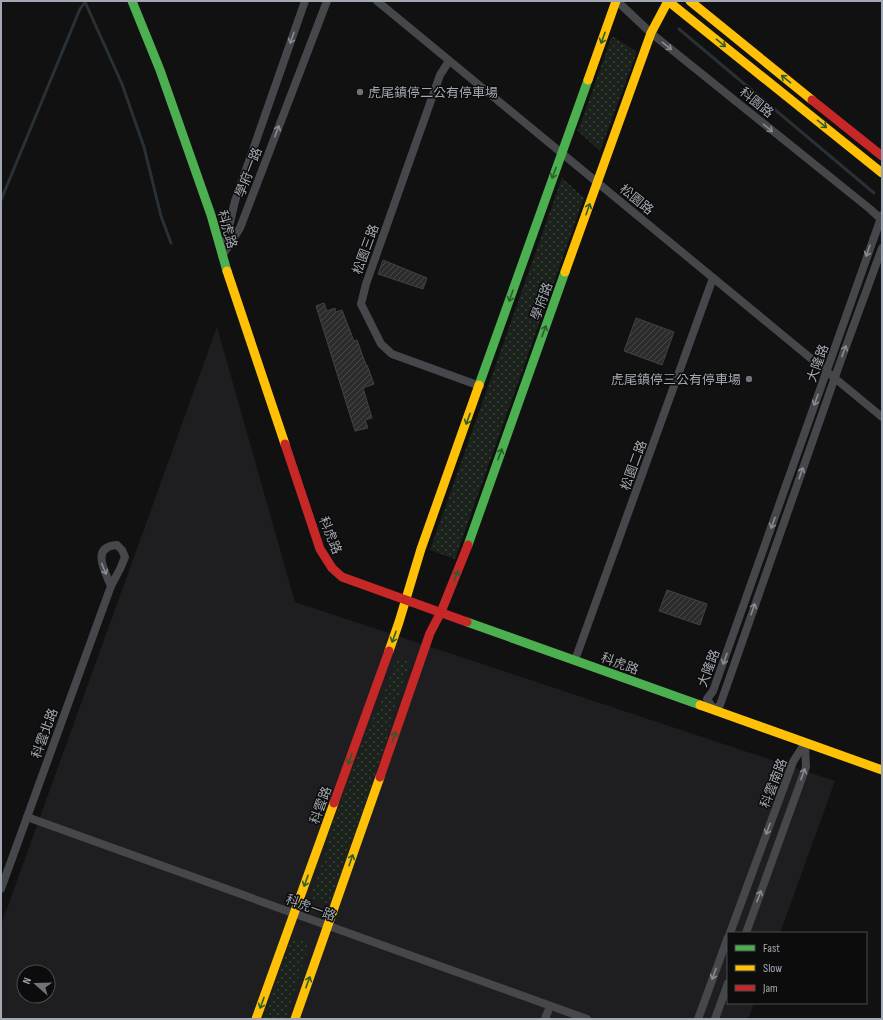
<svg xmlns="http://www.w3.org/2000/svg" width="883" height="1020" font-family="'Sofia Sans Condensed','Noto Sans TC',sans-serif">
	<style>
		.built { fill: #1e1e20; fill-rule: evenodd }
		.grass { fill: url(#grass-dots) }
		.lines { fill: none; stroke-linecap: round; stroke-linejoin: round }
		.stream { stroke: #293136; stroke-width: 3 }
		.building { fill: url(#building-hatch); stroke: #414245 }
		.street { stroke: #46474a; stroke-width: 8 }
		.fast { stroke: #4caf50; stroke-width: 9 }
		.slow { stroke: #ffc107; stroke-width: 9 }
		.jam { stroke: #c62828; stroke-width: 9 }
		.oneway { stroke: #878c93 }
		.oneway2 { stroke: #2c5e2e }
		.poi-dot { fill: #70747a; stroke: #0c0c0d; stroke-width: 1.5 }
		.labels { text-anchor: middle; stroke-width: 3; stroke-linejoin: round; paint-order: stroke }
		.poi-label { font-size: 13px; fill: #a3a9b2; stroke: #0c0c0d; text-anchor: start }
		.street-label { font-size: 13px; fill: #a3a9b2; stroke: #0c0c0d }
	</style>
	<defs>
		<pattern id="grass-dots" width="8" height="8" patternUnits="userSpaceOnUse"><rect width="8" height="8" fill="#1b221c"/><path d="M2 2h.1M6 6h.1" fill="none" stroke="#393f3b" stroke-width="1.8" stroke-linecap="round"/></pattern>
		<pattern id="building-hatch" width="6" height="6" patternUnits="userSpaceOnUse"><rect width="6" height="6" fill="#2c2c2d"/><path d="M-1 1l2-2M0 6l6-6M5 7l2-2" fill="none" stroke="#474849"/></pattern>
	</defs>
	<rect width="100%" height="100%" fill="#111112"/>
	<!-- built -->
	<path class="built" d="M217 327 295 602 835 781 780 933H728V1003H754L748 1019H1V925ZM24 972H48V996H24Z"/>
	<!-- grass -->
	<g class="grass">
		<path d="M612 36 637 52 600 151 578 131Z"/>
		<path d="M562 178 584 198 455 559 430 550Z"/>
		<path d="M397 657 411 661 393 714 386 742 330 904 310 898 327 849 332 826 365 735 382 699Z"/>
		<path d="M292 937 309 943 286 1019H263Z"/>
	</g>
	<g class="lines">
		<!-- stream -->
		<g class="stream">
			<path d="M679 29 874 193"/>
			<path d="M1 200 80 9 85 2 122 84 144 147 161 216 171 243"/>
		</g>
	</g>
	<!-- building -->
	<g class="building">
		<path d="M383 260 427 278 423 289 378 274Z"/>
		<path d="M324 303 327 311 335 308 336 312 342 310 354 341 357 340 366 365H367L374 384 363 388 372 418 365 420 368 428 355 431 316 306Z"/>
		<path d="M636 318 674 332 662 365 624 351Z"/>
		<path d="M667 590 707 604 700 625 659 611Z"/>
	</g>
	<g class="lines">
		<!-- street -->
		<g class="street">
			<path d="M377 1 882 417"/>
			<path d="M617 1 651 33 870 209 882 220"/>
			<path d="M449 61 440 75 366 284 361 304 381 344 392 354 480 386"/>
			<path d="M882 215 713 691 707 699 714 710 720 705 841 360 882 248"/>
			<path d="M224 249 235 201 305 1"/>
			<path d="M222 256 240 228 327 1"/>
			<path d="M575 660 713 278"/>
			<path d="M27 817 587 1019"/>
			<path d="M1 889 111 586 120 569 125 557 122 550 117 545C90 547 105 571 111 586"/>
			<path d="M730 933 793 762 805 743"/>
			<path d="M746 933 806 767 805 743"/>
			<path d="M545 1019 550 1006"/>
			<path d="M698 1019 728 937"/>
			<path d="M715 1019 728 983"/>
		</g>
		<!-- fast -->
		<g class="fast">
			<path d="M132 1 160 70 211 215 227 271"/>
			<path d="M479 385 588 80"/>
			<path d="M468 545 565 272"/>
			<path d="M467 622 700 705"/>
		</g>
		<!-- slow -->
		<g class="slow">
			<path d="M668 1 882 173"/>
			<path d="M690 1 812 100"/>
			<path d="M588 80 616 1"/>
			<path d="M227 271 285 444"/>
			<path d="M565 272 651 33 668 1"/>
			<path d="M389 651 399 622 421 549 479 385"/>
			<path d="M700 705 882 770"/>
			<path d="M256 1019 334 803"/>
			<path d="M295 1019 380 777"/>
		</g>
		<!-- jam -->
		<g class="jam">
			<path d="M812 100 882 156"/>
			<path d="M285 444 320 549 332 568 342 577 467 622"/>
			<path d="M380 777 430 633 441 612 468 545"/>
			<path d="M334 803 389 651"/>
		</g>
	</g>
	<!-- one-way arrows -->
	<defs><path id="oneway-shaft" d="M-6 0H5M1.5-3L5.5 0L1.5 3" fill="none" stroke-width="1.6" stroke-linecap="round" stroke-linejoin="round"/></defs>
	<g class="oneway">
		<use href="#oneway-shaft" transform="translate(292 38) rotate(109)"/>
		<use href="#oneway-shaft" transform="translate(667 46) rotate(39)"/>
		<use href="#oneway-shaft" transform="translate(768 128) rotate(39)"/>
		<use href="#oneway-shaft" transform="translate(277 131) rotate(-69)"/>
		<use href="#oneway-shaft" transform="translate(868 251) rotate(109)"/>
		<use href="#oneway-shaft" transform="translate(844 351) rotate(-70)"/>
		<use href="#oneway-shaft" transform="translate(816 400) rotate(110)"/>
		<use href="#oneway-shaft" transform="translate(801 473) rotate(-71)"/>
		<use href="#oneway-shaft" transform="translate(773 523) rotate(110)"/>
		<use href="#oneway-shaft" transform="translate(104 569) rotate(68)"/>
		<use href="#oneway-shaft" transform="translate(753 609) rotate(-71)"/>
		<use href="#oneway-shaft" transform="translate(725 659) rotate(110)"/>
		<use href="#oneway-shaft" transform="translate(803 774) rotate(-70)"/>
		<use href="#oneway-shaft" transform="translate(768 829) rotate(110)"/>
		<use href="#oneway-shaft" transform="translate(759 896) rotate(-70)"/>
		<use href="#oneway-shaft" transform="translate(714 974) rotate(110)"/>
	</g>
	<g class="oneway2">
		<use href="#oneway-shaft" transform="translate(603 38) rotate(110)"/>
		<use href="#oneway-shaft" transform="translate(721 43) rotate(39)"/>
		<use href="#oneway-shaft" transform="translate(786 79) rotate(-141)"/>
		<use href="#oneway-shaft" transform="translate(822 124) rotate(39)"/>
		<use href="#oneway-shaft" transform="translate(554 173) rotate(110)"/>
		<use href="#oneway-shaft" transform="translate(588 209) rotate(-71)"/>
		<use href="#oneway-shaft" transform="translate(511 296) rotate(109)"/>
		<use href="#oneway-shaft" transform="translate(544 331) rotate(-70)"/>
		<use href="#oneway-shaft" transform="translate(468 419) rotate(110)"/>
		<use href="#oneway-shaft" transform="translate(500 454) rotate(-70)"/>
		<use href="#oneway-shaft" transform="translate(456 576) rotate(-68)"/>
		<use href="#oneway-shaft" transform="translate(394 637) rotate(110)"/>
		<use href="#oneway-shaft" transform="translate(394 737) rotate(-71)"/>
		<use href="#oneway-shaft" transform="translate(350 759) rotate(110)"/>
		<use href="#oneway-shaft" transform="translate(351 860) rotate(-71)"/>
		<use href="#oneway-shaft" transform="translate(306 881) rotate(110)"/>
		<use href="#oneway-shaft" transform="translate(308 982) rotate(-70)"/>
		<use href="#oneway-shaft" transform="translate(262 1003) rotate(110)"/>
	</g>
	<!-- markers -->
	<g class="poi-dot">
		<circle cx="360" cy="92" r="4"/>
		<circle cx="749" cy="379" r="4"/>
	</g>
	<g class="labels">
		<!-- poi labels -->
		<g class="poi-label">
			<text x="368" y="97">虎尾鎮停二公有停車場</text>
			<text x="741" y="384" text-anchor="end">虎尾鎮停三公有停車場</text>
		</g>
		<!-- street labels -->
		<g class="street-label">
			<text transform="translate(757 102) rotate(39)" y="5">科園路</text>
			<text transform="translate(248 172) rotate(-69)" y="5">學府一路</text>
			<text transform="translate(637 199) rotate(39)" y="5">松園路</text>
			<text transform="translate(228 229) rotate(74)" y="5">科虎路</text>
			<text transform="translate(365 249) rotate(-70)" y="5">松園三路</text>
			<text transform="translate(541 301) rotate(-70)" y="5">學府路</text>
			<text transform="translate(817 363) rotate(-70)" y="5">大隆路</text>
			<text transform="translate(633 465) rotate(-70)" y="5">松園二路</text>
			<text transform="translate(331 535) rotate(68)" y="5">科虎路</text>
			<text transform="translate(620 663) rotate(20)" y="5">科虎路</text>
			<text transform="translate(708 668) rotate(-69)" y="5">大隆路</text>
			<text transform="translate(44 733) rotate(-70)" y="5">科雲北路</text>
			<text transform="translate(773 783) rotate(-69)" y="5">科雲南路</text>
			<text transform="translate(320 805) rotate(-70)" y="5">科雲路</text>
			<text transform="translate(311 907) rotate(20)" y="5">科虎一路</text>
		</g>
	</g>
	<!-- border -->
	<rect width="883" height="1020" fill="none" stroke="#a3a9b2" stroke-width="4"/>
	<!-- legend -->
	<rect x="727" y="932" width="140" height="72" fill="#0c0c0d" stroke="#484b4f"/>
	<rect x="735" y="945" width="20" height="6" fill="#4caf50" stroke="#484b4f"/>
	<text x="763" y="952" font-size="12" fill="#a3a9b2">Fast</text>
	<rect x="735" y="965" width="20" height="6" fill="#ffc107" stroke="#484b4f"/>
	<text x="763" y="972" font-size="12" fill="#a3a9b2">Slow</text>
	<rect x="735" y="985" width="20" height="6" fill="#c62828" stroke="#484b4f"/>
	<text x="763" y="992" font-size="12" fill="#a3a9b2">Jam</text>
	<!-- north arrow -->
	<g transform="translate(36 984) rotate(290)"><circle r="19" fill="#0c0c0d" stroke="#484b4f"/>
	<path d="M0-3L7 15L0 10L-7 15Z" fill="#70747a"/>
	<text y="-6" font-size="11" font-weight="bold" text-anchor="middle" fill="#a3a9b2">N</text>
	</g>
</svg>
